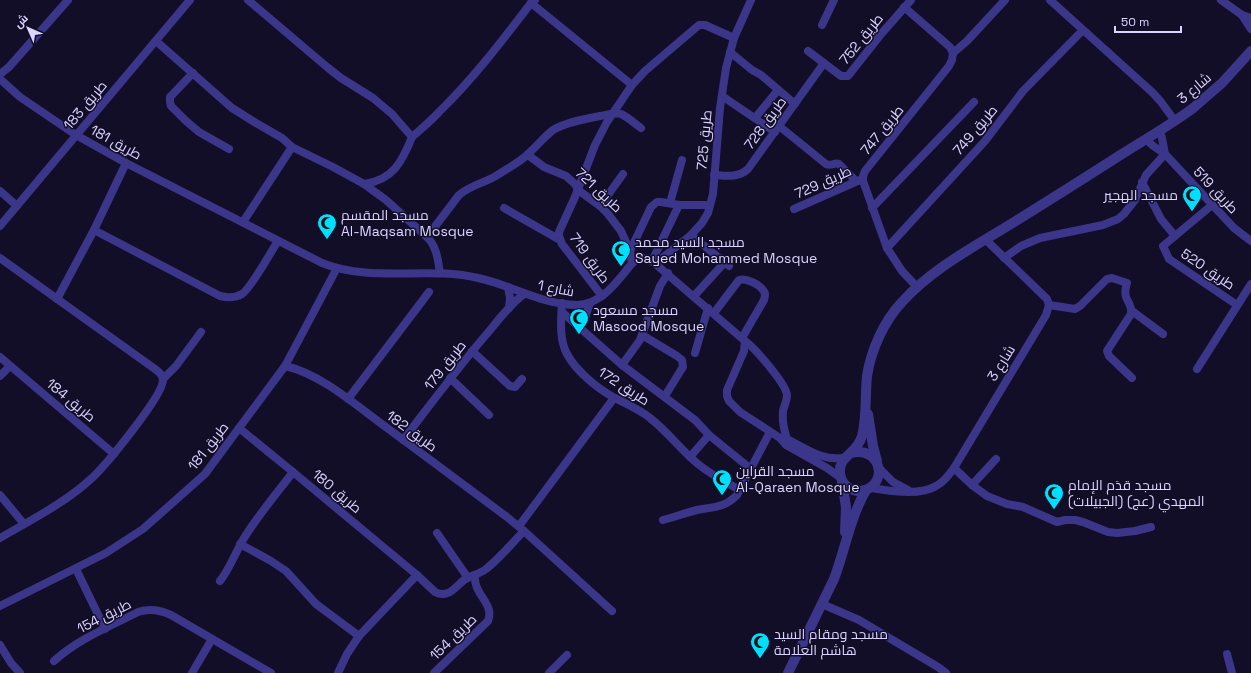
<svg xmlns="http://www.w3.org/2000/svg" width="1251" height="673" font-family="'Space Grotesk',Cairo,sans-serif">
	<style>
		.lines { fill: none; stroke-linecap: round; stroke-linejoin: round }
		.minor { stroke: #3b368a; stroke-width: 8 }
		.tertiary { stroke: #3b368a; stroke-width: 10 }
		.labels { text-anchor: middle; stroke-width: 3; stroke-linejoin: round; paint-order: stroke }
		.street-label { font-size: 14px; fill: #dbd5ff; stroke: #130e28 }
		.poi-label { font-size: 14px; fill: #dbd5ff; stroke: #130e28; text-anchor: start }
	</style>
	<rect width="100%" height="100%" fill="#130e28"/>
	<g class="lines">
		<!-- minor -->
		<g class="minor">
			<path d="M248 0 327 67 341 78 373 98 392 114 412 137C402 162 393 180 364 184"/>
			<path d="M1050 0 1153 93 1161 102 1175 121"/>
			<path d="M1221 0 1242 15 1251 18"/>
			<path d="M531 3 632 85"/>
			<path d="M904 7 950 47 953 53 952 60 949 66 865 171 863 176V181L887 248 902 271 917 287"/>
			<path d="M1242 15 1251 29"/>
			<path d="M822 25 834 0"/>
			<path d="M156 41 232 108 256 123 282 138 292 147 333 167 364 184 386 200 427 237C437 247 438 260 440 273"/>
			<path d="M808 51 841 76H848L882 33 911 0"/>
			<path d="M730 52 752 70 761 75 795 104"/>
			<path d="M953 53 967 41 1005 0"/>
			<path d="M193 73 170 97V102L171 106 186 121 199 132 229 149"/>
			<path d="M0 74 9 67 68 0"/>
			<path d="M0 79 20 97 76 135 126 163 322 263C372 283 427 266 478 278 512 285 542 305 577 305 598 305 613 287 625 272 629 267 632 262 638 259 643 257 647 259 652 261L745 341 744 351 727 390V396L729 401 740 412 780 438 786 445 827 468 841 478"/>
			<path d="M722 96 775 132"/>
			<path d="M755 118 778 90"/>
			<path d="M779 126 826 164C831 167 834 162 839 164L856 181"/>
			<path d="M1160 131 1162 138 1165 154"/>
			<path d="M412 137C421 129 431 121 439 112 473 79 502 41 531 3L535 0"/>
			<path d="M1146 139 1152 145 1165 154 1234 228 1251 241"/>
			<path d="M528 155 544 167 566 176 575 184 578 190 600 206 608 214 621 231 630 251 632 263"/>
			<path d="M714 175C727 176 738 178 748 169L824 63"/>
			<path d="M1142 182 1161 219 1175 236"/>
			<path d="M0 191 17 206"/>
			<path d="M670 203 682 160"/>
			<path d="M1212 205 1163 246 1169 259 1237 305"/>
			<path d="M600 206 623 174"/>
			<path d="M504 208 560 240"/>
			<path d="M872 208 974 102"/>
			<path d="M794 209 860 180"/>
			<path d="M243 222 292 147"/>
			<path d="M0 226 190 0"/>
			<path d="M94 230 220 296C228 298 235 298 242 294 252 287 270 253 278 241"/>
			<path d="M691 235 729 266"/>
			<path d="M427 237 459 195C472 184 486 183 499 174 508 168 522 161 529 153 537 146 544 137 553 130 566 122 585 119 600 116 607 115 614 112 621 114 628 117 635 124 641 128"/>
			<path d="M887 248 985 141 1023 91 1083 30"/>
			<path d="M630 251 651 207 657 202H661L679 205H710"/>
			<path d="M0 258 155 369C159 372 163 375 163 380 163 396 105 466 92 478 65 503 31 520 0 538"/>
			<path d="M1004 258 1021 246 1040 238 1103 225 1118 219 1124 214 1135 200 1146 175 1165 154"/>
			<path d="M652 261 679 205"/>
			<path d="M656 263 691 235 702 223 708 213 713 194 720 108 726 68 734 38 751 0"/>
			<path d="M508 287 510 298 509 308"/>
			<path d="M602 296 562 244 559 236V232L575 197 595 145 607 122 632 85 645 71 699 25H705L734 38"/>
			<path d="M694 296 725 262"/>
			<path d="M57 299 94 230 126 163"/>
			<path d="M562 303C561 320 559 339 567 354 576 371 597 388 613 397 626 404 639 409 650 418 668 432 681 450 698 464 711 475 726 482 740 490"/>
			<path d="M1049 305 1075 309 1080 306 1107 279 1112 278 1127 283C1121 302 1133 300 1131 314L1107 351 1109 356 1132 378"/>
			<path d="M1132 311 1163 334"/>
			<path d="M562 312 622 365 695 420 709 435 751 469"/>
			<path d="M714 313 739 280C746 278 759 284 763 290 766 293 765 296 764 300L742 338"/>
			<path d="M579 328 585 318 590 303"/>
			<path d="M642 335 677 356 682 360 683 367 681 370 665 396"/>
			<path d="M745 341C755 348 786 384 787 395 787 401 784 406 783 411 782 420 784 430 787 439"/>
			<path d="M472 351 510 386 515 387 522 379"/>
			<path d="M695 353 708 308"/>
			<path d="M0 357 114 454"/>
			<path d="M622 365 640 340 660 286 668 273"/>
			<path d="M285 366C322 374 359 408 390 430 429 459 468 488 507 517L524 531 612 611"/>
			<path d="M1197 369 1251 284"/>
			<path d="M0 376 10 366"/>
			<path d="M450 378 489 415"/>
			<path d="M163 379 176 366 201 332"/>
			<path d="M348 399 429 292"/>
			<path d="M239 428 293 472 417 575 435 592C448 599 455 587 464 580 471 575 480 574 486 569 500 558 512 543 524 531"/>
			<path d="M782 438 787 439C805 448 825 463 846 457"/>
			<path d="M403 440C430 405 456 370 485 336 497 322 509 305 524 294"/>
			<path d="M690 457 709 435"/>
			<path d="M879 468 893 482 908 490"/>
			<path d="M954 468 972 485 987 496 1007 504 1023 507 1057 522 1065 520H1075L1083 522 1108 532 1117 533 1135 531 1151 527"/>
			<path d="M972 485 996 459"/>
			<path d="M871 488C889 491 920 496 936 486 944 482 949 475 954 468L1046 315 1049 305 1047 299 986 240"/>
			<path d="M0 495 24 524"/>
			<path d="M663 520C674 517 685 513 697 510 712 507 725 508 737 495L770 432"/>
			<path d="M519 526 614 398"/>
			<path d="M437 533 468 578"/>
			<path d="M240 544 271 561 286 571 316 604 359 636"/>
			<path d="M76 569 105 629"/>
			<path d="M220 581C231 567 236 550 246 535 260 513 277 493 293 472"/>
			<path d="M822 604 859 620 938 667 946 673"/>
			<path d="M0 606 106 553 143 529 205 474 285 366 337 268"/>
			<path d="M0 645 11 663 20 673"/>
			<path d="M1227 654 1232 673"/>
			<path d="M54 661C78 639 109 627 138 612 150 608 160 610 171 615L271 673"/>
			<path d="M192 673 212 639"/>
			<path d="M338 673 347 654 359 636 417 575"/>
			<path d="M434 673 488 621C495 603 473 595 475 575"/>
			<path d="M549 673 567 655"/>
		</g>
		<!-- tertiary -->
		<g class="tertiary">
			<path d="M868 414 873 446 877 461"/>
			<path d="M851 453C880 446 889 482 865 490 854 494 841 486 840 473 838 456 857 454 862 436 867 417 865 396 867 376 871 350 884 321 902 302 931 270 970 249 1006 227 1045 203 1083 179 1122 154 1146 139 1170 125 1192 109L1222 83 1251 51"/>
			<path d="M842 482 846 507 845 532"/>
			<path d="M788 673 834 579C845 550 850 518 866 490"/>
		</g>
	</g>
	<!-- icons -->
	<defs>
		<symbol id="mosque-pin" viewBox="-11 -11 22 30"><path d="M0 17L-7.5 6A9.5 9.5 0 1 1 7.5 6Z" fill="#01dfff" stroke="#130e28"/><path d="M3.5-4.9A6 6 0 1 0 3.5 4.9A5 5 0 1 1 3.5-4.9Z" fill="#111"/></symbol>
	</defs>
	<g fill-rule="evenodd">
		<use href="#mosque-pin" x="1181" y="184" width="22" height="30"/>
		<use href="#mosque-pin" x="316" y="212" width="22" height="30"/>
		<use href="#mosque-pin" x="610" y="239" width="22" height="30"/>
		<use href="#mosque-pin" x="568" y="307" width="22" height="30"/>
		<use href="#mosque-pin" x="711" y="468" width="22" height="30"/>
		<use href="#mosque-pin" x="1043" y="482" width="22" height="30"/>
		<use href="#mosque-pin" x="749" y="631" width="22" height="30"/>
	</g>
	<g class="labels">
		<!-- street labels -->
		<g class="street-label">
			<text transform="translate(861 39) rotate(-51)" y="5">طريق 752</text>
			<text transform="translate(1194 88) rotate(-40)" y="5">شارع 3</text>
			<text transform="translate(85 105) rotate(-50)" y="5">طريق 183</text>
			<text transform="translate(765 123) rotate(-54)" y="5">طريق 728</text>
			<text transform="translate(882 130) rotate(-51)" y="5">طريق 747</text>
			<text transform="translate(975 130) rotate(-50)" y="5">طريق 749</text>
			<text transform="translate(704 140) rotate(-85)" y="5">طريق 725</text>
			<text transform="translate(116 142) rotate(29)" y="5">طريق 181</text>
			<text transform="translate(823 182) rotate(-24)" y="5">طريق 729</text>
			<text transform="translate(599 190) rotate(43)" y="5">طريق 721</text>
			<text transform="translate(1216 190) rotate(47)" y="5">طريق 519</text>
			<text transform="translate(590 258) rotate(54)" y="5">طريق 719</text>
			<text transform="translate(1208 269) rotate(34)" y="5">طريق 520</text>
			<text transform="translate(556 288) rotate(11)" y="5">شارع 1</text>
			<text transform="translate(1001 363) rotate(-58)" y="5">شارع 3</text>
			<text transform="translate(445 365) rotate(-52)" y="5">طريق 179</text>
			<text transform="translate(624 386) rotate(33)" y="5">طريق 172</text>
			<text transform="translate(71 400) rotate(40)" y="5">طريق 184</text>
			<text transform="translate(412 431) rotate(36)" y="5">طريق 182</text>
			<text transform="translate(208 446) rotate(-52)" y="5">طريق 181</text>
			<text transform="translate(337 491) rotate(40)" y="5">طريق 180</text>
			<text transform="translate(104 616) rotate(-27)" y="5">طريق 154</text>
			<text transform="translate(453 637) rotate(-44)" y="5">طريق 154</text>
		</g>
		<!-- poi labels -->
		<g class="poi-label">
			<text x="1178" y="200" text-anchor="end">مسجد الهجير</text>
			<text x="341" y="220">مسجد المقسم<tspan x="341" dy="16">Al-Maqsam Mosque</tspan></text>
			<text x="635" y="247">مسجد السيد محمد<tspan x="635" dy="16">Sayed Mohammed Mosque</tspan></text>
			<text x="593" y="315">مسجد مسعود<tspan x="593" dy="16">Masood Mosque</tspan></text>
			<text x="736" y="476">مسجد القراين<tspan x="736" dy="16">Al-Qaraen Mosque</tspan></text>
			<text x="1068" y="490">مسجد قدَم الإمام<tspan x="1068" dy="16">المهدي (عج) (الجبيلات)</tspan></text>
			<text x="774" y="639">مسجد ومقام السيد<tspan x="774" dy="16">هاشم العلامة</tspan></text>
		</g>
	</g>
	<!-- north arrow -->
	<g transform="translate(28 28) rotate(315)" stroke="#130e28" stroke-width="3" paint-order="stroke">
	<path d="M0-3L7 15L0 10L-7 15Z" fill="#dbd5ff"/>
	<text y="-6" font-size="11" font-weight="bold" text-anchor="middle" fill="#dbd5ff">ش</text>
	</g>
	<!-- scale -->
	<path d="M1115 26v6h66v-6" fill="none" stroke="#dbd5ff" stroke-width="2"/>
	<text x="1121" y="26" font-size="12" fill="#dbd5ff" stroke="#130e28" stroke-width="3" paint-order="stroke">50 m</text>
</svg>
